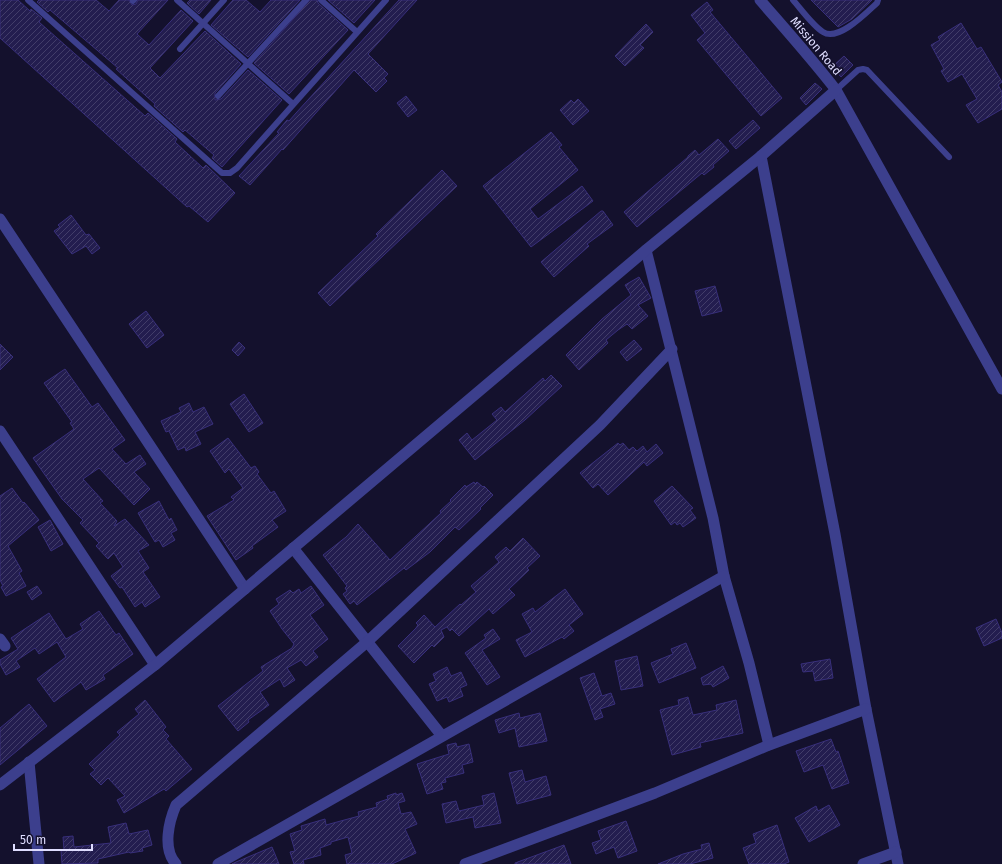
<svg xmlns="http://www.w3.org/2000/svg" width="1002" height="864" font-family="'Fira Sans',sans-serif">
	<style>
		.building { fill: url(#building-hatch); stroke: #382f7b }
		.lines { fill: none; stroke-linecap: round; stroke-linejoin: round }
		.service { stroke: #3c3f8d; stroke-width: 6 }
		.minor { stroke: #3c3f8d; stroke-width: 11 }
		.labels { text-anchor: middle; stroke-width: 3.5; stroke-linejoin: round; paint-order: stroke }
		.street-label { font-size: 12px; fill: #dfddff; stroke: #14112d }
	</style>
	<defs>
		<pattern id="building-hatch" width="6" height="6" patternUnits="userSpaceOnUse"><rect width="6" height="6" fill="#231d4f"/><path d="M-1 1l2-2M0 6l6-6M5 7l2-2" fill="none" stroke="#423d69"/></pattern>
	</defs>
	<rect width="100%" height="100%" fill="#14112d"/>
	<!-- building -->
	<g class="building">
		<path d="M0 0H18L30 11 31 9 42 18 39 22 145 116 148 113 177 139 175 142 203 168 206 165 235 193 208 222 189 206 187 207 0 38Z"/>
		<path d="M39 0H96L109 11 119 0H129L132 5 136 4 138 0H168L137 34 149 45 181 10 193 21 150 68 160 78 205 31 241 64 215 93V100L221 99 248 70 282 100 222 167 212 158 214 155 185 130 183 132 154 106 155 104 116 69 118 68 50 10 48 12 37 2Z"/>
		<path d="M190 0H211L199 14 187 3Z"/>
		<path d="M233 0H246L260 12 271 0H300L248 57 211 25Z"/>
		<path d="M310 0H317L318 3 348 30 289 94 254 63Z"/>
		<path d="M328 0H375L354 23Z"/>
		<path d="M399 0H417L368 54 388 74 384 78 387 81 376 92 354 70 283 150 282 149 250 185 239 176 279 133 277 132 287 120 289 121 296 113Z"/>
		<path d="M811 0H872L852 19 838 27Z"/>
		<path d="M707 2 713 10 710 12 782 98 761 116 697 40 705 33 691 15Z"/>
		<path d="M961 23 977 49 981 47 1002 82 998 85 1002 92V109L978 123 966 105 977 99 962 74 948 82 941 71 944 69 931 45 940 40 938 37Z"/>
		<path d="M646 24 653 32 640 45 644 48 625 66 615 56Z"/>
		<path d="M844 56 853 65 841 77 832 67Z"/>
		<path d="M815 83 822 89 806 105 800 98Z"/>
		<path d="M406 96 417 110 408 117 397 103Z"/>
		<path d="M578 99 589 111 573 125 560 110 571 100 574 103Z"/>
		<path d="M753 120 760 128 736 149 729 141Z"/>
		<path d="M551 132 562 145 559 147 578 170 530 209 538 219 582 186 593 201 531 247 483 186Z"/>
		<path d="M718 139 729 151 713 165 714 167 704 175 702 173 637 227 624 212 688 157V156L695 150 699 155Z"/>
		<path d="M442 170 457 186 330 306 318 293 378 236 376 234Z"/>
		<path d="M601 211H603L613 225 587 244 589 246 554 277 541 262Z"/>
		<path d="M71 215 86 235 89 234 100 248 92 254 86 246 72 254 54 231 60 227 58 225Z"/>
		<path d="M639 277 651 298 638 305 648 316 632 329 627 324 618 330 606 340 608 343 579 370 566 355 602 319 631 295 625 285Z"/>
		<path d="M715 286 722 311 702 316 695 291Z"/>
		<path d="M146 311 164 335 147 348 129 324Z"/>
		<path d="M634 340 642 349 627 361 620 352Z"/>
		<path d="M239 342 245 348 238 356 232 350Z"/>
		<path d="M0 344 13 357 0 370Z"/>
		<path d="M65 369 92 407 98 403 125 440 112 449 126 464 140 455 146 464 134 472 150 489 134 505 99 468 83 479 103 501 100 503 117 521 114 526 125 519 149 545 138 551 149 568 143 572 160 597 145 607 142 602 135 607 122 587 120 588 111 576 123 567 114 553 108 559 96 546 99 543 80 523 83 520 62 499 33 458 74 429 70 423 72 422 44 383Z"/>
		<path d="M551 375 562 386 525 420 475 460 459 440 467 433 472 440 497 420 492 414 501 407 505 412 543 378 545 381Z"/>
		<path d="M244 394 263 423 249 432 230 404Z"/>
		<path d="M189 403 193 412 204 407 213 424 195 432 201 444 186 451 185 447 178 450 169 431 166 432 161 421 181 412 179 408Z"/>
		<path d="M228 438 251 468 255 466 259 472 257 474 271 493 274 491 286 511 272 520 278 527 252 546 253 548 236 560 207 516 234 500 231 497 243 488 229 469 225 473 210 451Z"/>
		<path d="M618 443 620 445 623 443 629 450 633 447 637 451 643 446 647 452 656 444 663 453 647 466 644 462 608 495 598 484 593 488 580 473Z"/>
		<path d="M474 482 475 484 477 482 483 487 484 486 493 495 480 508 481 509 459 530 455 527 430 552 406 570 404 568 357 605 354 601 350 604 343 594 347 591 345 588 347 586 323 555 346 537 358 524 390 560 441 513 440 511 451 501 450 500 465 485 466 487Z"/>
		<path d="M672 486 693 508 690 510 696 518 683 527 680 523 677 525 675 522 671 525 654 501Z"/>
		<path d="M12 488 23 503 24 502 39 520 8 546 22 571 19 573 26 586 6 596 1 587 3 586 0 580V496Z"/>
		<path d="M159 501 169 520 171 518 177 530 171 533 175 540 163 547 159 540 155 542 138 513Z"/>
		<path d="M50 520 63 544 51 551 38 527Z"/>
		<path d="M523 538 540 556 527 568 529 570 509 589 515 595 493 614 489 609 459 636 452 629 450 631 447 627 441 630 444 637 434 647 432 645 414 663 398 646 416 628 418 625 416 623 424 615 435 627 460 604 461 605 476 592 471 586 499 562 495 557 506 547 510 551Z"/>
		<path d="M37 586 42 593 32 600 27 592Z"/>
		<path d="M311 586 324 605 310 615 328 639 313 651 318 657 306 666 301 660 287 668 295 680 284 687 280 679 260 692 269 705 248 720 249 722 238 731 218 706 263 671 261 667 292 648 294 644 282 629 270 611 279 604 276 599 290 590 293 593 299 589 301 593Z"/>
		<path d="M565 589 583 614 569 625 574 631 564 639 562 637 525 657 516 640 532 632 522 614 533 608 535 612Z"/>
		<path d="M99 611 116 635 119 633 133 654 103 675 105 679 86 690 81 682 54 702 37 679 66 657 57 642 39 654 35 648 16 661 20 667 6 675 0 664V660L18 649 11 638 49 613 66 639 83 629 80 624Z"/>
		<path d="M996 619 1002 633V638L984 646 976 628Z"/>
		<path d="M493 629 500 639 482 650 500 677 487 685 465 653 486 638 484 635Z"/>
		<path d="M686 643 696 668 659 683 651 663 673 654 671 649Z"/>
		<path d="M637 656 643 686 621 690 615 661Z"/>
		<path d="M830 659 833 678 815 681 813 671 803 672 801 664Z"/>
		<path d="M723 666 729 678 713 687 711 684 703 685 701 678Z"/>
		<path d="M447 667 451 676 461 672 467 685 460 688 463 696 449 702 447 697 437 701 429 684 436 681 433 674Z"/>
		<path d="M594 673 602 696 611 693 615 704 600 709 603 717 595 720 580 678Z"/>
		<path d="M688 697 693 715 717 710 716 705 736 700 743 733 700 743 701 747 672 755 660 710 679 705 678 700Z"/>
		<path d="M145 700 166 727 163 730 169 736 166 739 192 769 166 791 164 789 124 813 117 800 125 796 108 778 101 785 90 774 95 770 89 764 120 735 117 732 139 714 135 709Z"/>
		<path d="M29 704 47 726 0 765V728Z"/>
		<path d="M519 713 520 718 540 713 547 741 519 747 515 728 499 733 495 720Z"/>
		<path d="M831 739 836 752 838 751 849 783 832 789 823 765 804 772 796 751Z"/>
		<path d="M456 743 457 747 469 744 473 762 462 765 464 773 445 778 446 782 441 783 443 789 427 794 417 764 449 754 447 745Z"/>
		<path d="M522 770 525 782 546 776 551 795 517 804 509 773Z"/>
		<path d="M396 793V795L402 793 405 801 398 803 401 814 411 812 417 824 405 829 416 853 392 864H347L345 855 352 853 348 837 331 842V844L320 848 321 855 303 860 304 864H294L290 852 295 851 290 834 302 830 301 826 325 819 326 825 359 816 358 812 377 807 376 803 388 799 387 796Z"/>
		<path d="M494 793 501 823 475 828 473 817 446 823 442 804 456 801 459 811 484 805 482 796Z"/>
		<path d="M829 805 840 825 809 842 795 818 816 806 818 811Z"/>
		<path d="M626 821 637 851 618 858 614 847 596 854 592 843 601 840 598 831Z"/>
		<path d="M126 823 129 834 148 830 152 845 142 848 143 851 130 853 129 852 98 859V863L62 864 61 850H64L63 837 73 836 74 847 111 843 108 827Z"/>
		<path d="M777 825 789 862 784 864H749L743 848 756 843 753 834Z"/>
		<path d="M709 843 713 858 690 864H658L683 854 702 849 701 845Z"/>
		<path d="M564 845 571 864H515V863Z"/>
		<path d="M272 847 279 864H232L236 862Z"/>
	</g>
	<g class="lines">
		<!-- service -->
		<g class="service">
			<path d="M28 0 222 173H230L237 168 386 0"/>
			<path d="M177 0 293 104"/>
			<path d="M321 0 357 32"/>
			<path d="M793 0C801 9 813 26 823 32 838 42 866 13 877 3L878 0"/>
			<path d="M133 1 134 0"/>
			<path d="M180 49 224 0"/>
			<path d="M836 90 858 70 863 69 867 70 949 157"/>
			<path d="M218 96 306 0"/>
		</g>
		<!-- minor -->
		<g class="minor">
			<path d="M760 0C786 30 812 59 836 90L1002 389"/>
			<path d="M761 156 835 534 866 709 898 864"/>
			<path d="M0 219 245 589"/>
			<path d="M646 250 713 518 724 576 749 663 769 745"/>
			<path d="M0 431 155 665"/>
			<path d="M293 548 442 736"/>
			<path d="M0 639 5 646"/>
			<path d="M29 762 39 864"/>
			<path d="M0 785 155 665 646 250 761 156 836 90"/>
			<path d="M176 864C162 849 169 821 176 805L367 642 600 425 672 349"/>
			<path d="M218 864 724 576"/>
			<path d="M465 864 655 793 769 745 866 709"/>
			<path d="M863 864 896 852"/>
		</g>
	</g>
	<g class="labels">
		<!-- street labels -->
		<g class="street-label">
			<text transform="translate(816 46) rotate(50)" y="4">Mission Road</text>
		</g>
	</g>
	<!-- scale -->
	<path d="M14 844v6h78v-6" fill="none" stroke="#dfddff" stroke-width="2"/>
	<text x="20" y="844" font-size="12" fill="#dfddff" stroke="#14112d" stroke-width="3" paint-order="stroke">50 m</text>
</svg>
